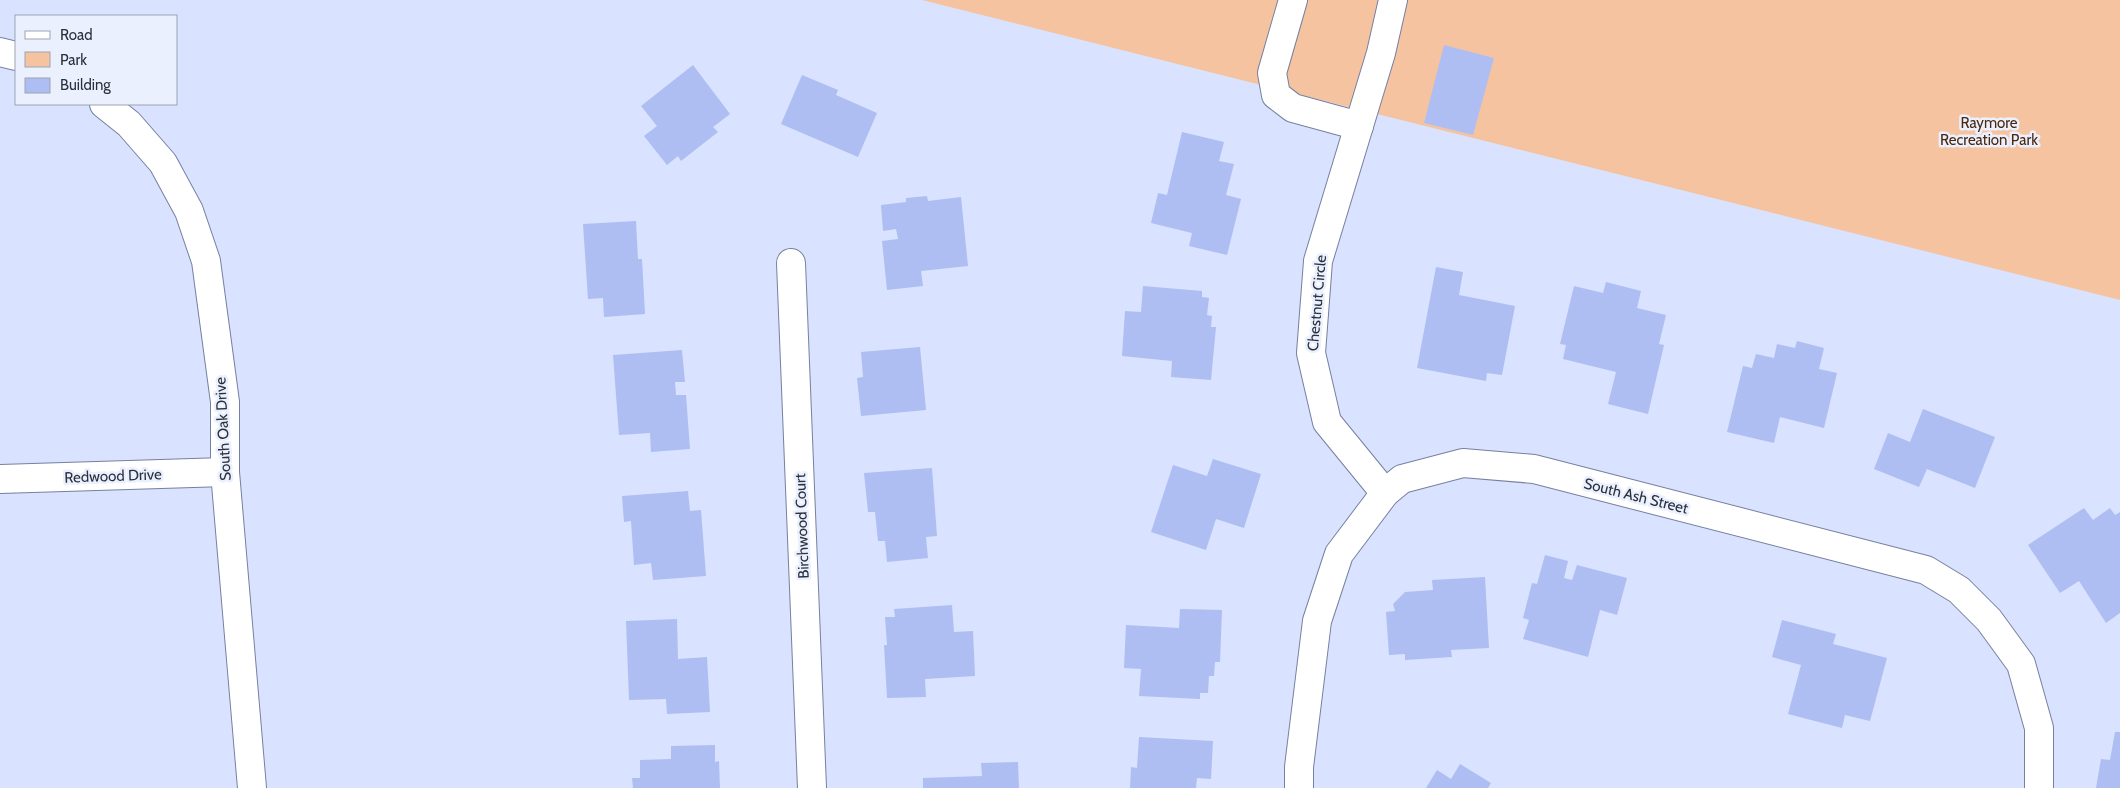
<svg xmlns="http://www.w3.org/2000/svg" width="2120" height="788" font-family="Cabin,sans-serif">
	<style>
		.green { fill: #f6c3a1 }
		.building { fill: #aebef2 }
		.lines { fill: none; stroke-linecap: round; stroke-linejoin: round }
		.minor-casing { stroke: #7680a0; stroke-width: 30 }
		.minor { stroke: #fff; stroke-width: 28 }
		.labels { text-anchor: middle; stroke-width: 5; stroke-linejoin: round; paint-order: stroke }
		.park-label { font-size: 15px; fill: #4b290f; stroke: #ebf0fe }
		.street-label { font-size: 15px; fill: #2b303d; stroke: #ebf0fe }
	</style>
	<rect width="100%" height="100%" fill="#d9e2fe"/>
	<!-- green -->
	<path class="green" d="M922 0H2120V300Z"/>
	<!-- building -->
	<g class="building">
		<path d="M1444 45 1494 58 1473 135 1424 123Z"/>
		<path d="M693 65 730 114 713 127 718 132 681 161 678 156 667 165 644 136 657 126 641 106Z"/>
		<path d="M802 75 838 90 836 95 877 113 858 157 781 124Z"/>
		<path d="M1182 132 1224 142 1219 161 1234 164 1226 195 1241 199 1227 255 1189 246 1192 233 1151 223 1158 193 1167 195Z"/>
		<path d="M927 196 928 201 961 197 968 266 921 271 923 286 887 290 882 241 898 239 896 229 883 231 881 205 906 202V198Z"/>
		<path d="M636 221 638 259H642L645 314 604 317 603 298 588 299 583 224Z"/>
		<path d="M1436 267 1463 272 1459 295 1515 306 1502 375 1487 373 1486 381 1417 368Z"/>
		<path d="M1606 282 1641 291 1637 308 1666 315 1659 344 1664 345 1648 414 1608 404 1616 372 1563 359 1566 345 1560 344 1574 286 1603 293Z"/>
		<path d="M1143 286 1202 291V297L1209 298 1207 315 1212 316 1211 327H1216L1211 380 1171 377 1172 361 1122 356 1125 311 1141 312Z"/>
		<path d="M1797 341 1824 348 1819 369 1837 373 1824 428 1780 417 1774 443 1727 432 1743 366 1752 368 1756 354 1774 358 1777 344 1795 348Z"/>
		<path d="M920 347 926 410 861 416 857 378 863 377 861 352Z"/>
		<path d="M682 350 685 382H675L676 395H686L690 449 651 452 650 433 619 435 613 355Z"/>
		<path d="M1923 409 1995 437 1975 488 1927 469 1919 487 1874 469 1888 433 1910 442Z"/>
		<path d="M1213 459 1261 474 1244 528 1216 519 1206 550 1151 532 1173 465 1207 476Z"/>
		<path d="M932 468 937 536 926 537 928 558 887 562 885 541H878L875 512H868L864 473Z"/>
		<path d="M688 491 690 511 701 510 706 576 653 580 651 563 634 565 631 521 624 522 622 496Z"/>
		<path d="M2084 508 2093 520 2110 508 2115 515 2120 512V613L2106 623 2079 581 2060 593 2028 545Z"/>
		<path d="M1545 555 1568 561 1564 578 1572 580 1577 565 1627 578 1617 615 1600 610 1588 657 1523 639 1529 620 1523 618 1532 583 1537 584Z"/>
		<path d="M1485 577 1489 648 1451 650 1452 657 1405 660V654L1389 655 1386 612 1395 611 1393 604 1405 592 1433 590 1432 580Z"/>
		<path d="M952 605 954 632 973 631 975 676 925 679 926 697 887 698 884 645H887L885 617H895L894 609Z"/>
		<path d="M1180 609 1222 610 1220 662H1215L1214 676H1209L1208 693H1200V699L1139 696 1141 669 1124 668 1126 625 1179 628Z"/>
		<path d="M677 619 678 659 707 657 710 712 667 714 666 699 629 700 626 621Z"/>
		<path d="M1782 620 1836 634 1833 644 1887 658 1870 721 1845 715 1842 728 1788 714 1801 665 1772 657Z"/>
		<path d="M2115 732H2120V788H2096L2101 759 2110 760Z"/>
		<path d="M1139 737 1213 741 1211 779 1197 778 1196 788H1130L1131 767 1137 768Z"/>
		<path d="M715 745V762L719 761 720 788H633L632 778H640V760L671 759V746Z"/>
		<path d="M1018 762 1019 788H923V778L982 776 981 763Z"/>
		<path d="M1460 764 1491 783 1488 788H1426L1437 770 1451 779Z"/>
	</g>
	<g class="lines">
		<defs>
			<g id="minor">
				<path d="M1293 0 1272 73 1276 95 1293 108 1359 126"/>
				<path d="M0 52 16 56"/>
				<path d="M104 104 129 124 163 163 189 211 206 261 225 402V472L252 788"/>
				<path d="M791 263 812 788"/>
				<path d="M0 479 225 472"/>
				<path d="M1385 493 1327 422 1311 353 1318 261 1381 53 1393 0"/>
				<path d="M1299 788V767L1317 621 1339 554 1385 493 1402 479 1463 463 1534 469 1926 570 1959 590 1989 620 2021 664 2039 728V788"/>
			</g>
		</defs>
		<!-- minor casing -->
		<use href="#minor" class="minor-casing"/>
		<!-- minor -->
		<use href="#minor" class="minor"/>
	</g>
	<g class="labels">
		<!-- park labels -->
		<g class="park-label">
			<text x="1989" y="128">Raymore<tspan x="1989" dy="17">Recreation Park</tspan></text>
		</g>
		<!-- street labels -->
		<g class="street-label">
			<text transform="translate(1317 303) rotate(-85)" y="5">Chestnut Circle</text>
			<text transform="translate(223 429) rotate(-93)" y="5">South Oak Drive</text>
			<text transform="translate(113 476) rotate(-2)" y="5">Redwood Drive</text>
			<text transform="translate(1636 496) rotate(14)" y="5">South Ash Street</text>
			<text transform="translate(802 526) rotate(-92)" y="5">Birchwood Court</text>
		</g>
	</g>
	<!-- legend -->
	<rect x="15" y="15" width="162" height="90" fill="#ebf0fe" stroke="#9ea3b1"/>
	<rect x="25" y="31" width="25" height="8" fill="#ffffff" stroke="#9ea3b1"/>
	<text x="60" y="40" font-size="15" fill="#2b303d">Road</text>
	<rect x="25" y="52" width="25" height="15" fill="#f6c3a1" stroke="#9ea3b1"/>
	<text x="60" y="65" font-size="15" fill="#2b303d">Park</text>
	<rect x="25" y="78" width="25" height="15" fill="#aebef2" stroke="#9ea3b1"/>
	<text x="60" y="90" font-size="15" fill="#2b303d">Building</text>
</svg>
